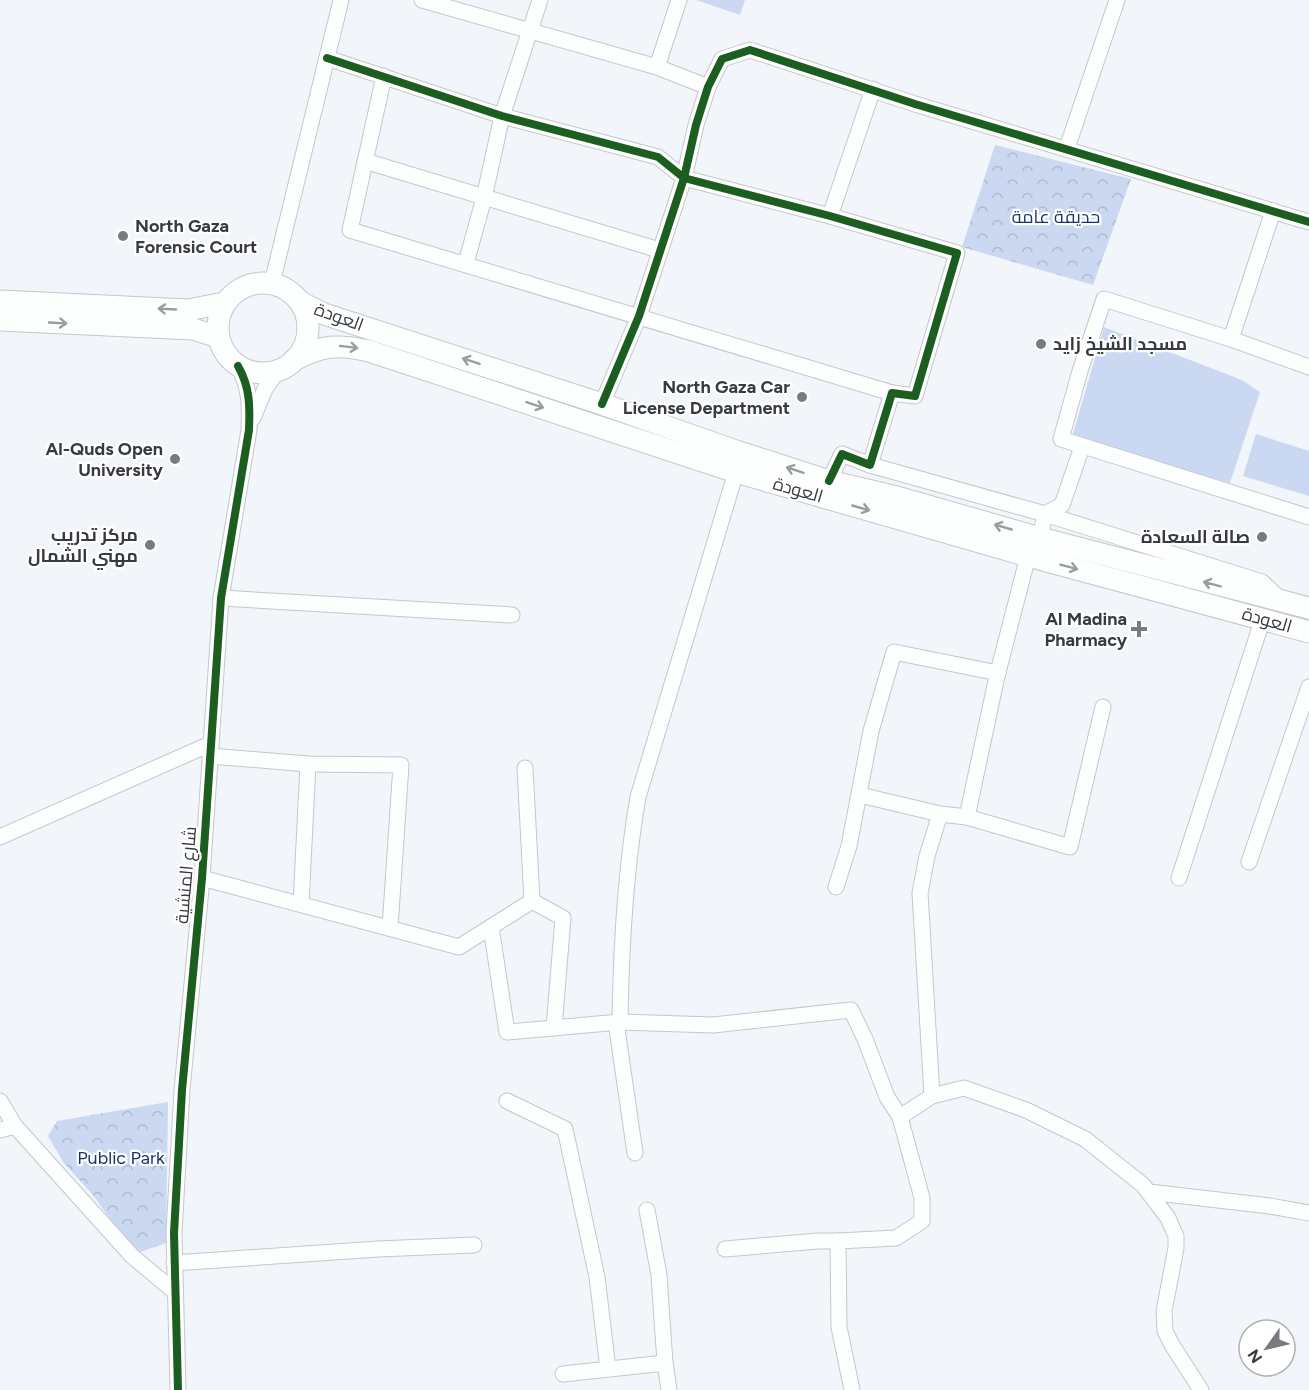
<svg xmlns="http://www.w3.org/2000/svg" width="1309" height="1390" font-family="Figtree,Cairo,sans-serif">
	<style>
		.grass { fill: #cbd8f2 }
		.park { fill: url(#park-crowns) }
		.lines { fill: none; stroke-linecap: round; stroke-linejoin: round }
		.street-casing { stroke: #c4c7cb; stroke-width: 17 }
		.secondary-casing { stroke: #c4c7cb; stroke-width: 23 }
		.street { stroke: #fdfefe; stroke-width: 15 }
		.secondary { stroke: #fdfefe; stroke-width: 21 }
		.cycleway-casing { stroke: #fff; stroke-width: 11 }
		.cycleway { stroke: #1b5e20; stroke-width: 8 }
		.oneway { stroke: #9a9c9e }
		.poi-dot { fill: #787b80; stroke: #fff; stroke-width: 2 }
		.labels { text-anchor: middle; stroke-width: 4.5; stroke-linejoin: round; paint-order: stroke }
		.park-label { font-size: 18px; fill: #1b336d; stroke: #fff }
		.poi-label { font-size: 18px; font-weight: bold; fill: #373a3f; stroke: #fff; text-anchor: end }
		.street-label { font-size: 18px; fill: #373a3f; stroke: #fff }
	</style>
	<defs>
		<pattern id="park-crowns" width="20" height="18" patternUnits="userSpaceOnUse" patternTransform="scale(1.5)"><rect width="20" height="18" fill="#cbd8f2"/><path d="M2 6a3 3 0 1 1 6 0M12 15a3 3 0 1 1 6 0" fill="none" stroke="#afbad1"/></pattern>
	</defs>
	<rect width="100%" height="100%" fill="#f2f5f9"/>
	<!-- grass -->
	<g class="grass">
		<path d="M696 0H745L740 15Z"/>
		<path d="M1104 327 1242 380 1260 392 1230 483 1072 437Z"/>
		<path d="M1256 434 1309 451V496L1243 476Z"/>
	</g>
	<!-- park -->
	<g class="park">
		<path d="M995 145 1131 179 1093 285 962 247Z"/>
		<path d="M168 1102 166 1243 135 1254 93 1195 64 1163 48 1136 57 1121Z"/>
	</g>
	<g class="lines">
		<defs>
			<g id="street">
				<path d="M422 0 657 67 708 87"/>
				<path d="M327 58 502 116 658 157 684 178 830 216 957 253 915 396 892 393 870 465 842 454 829 481"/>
				<path d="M657 67 679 0"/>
				<path d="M384 76 350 230 892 393"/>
				<path d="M1067 148 1117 0"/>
				<path d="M365 161 659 250"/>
				<path d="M830 216 873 89"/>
				<path d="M466 263 484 198 502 116 540 0"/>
				<path d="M272 283 341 0"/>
				<path d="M1231 339 1273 211"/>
				<path d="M1309 367 1231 339 1104 299 1080 371 1061 439 1309 517"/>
				<path d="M602 404 639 316 684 178 696 125 708 87 722 59 750 50 915 104 1309 222"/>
				<path d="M253 418 265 389 278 370"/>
				<path d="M870 465 1045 514 1262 582 1280 599"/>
				<path d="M1040 538 1045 514 1062 505 1082 447"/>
				<path d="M221 598 512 615"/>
				<path d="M210 756 308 764 401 765 390 928"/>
				<path d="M860 795 940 814 967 817 1070 847 1103 707"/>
				<path d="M967 817 997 676 1028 556"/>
				<path d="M0 837 210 744"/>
				<path d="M1249 862 1309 687"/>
				<path d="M202 878 459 947 532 901 525 768"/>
				<path d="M1179 878 1263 618"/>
				<path d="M836 887 849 846 871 731 894 652 998 673"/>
				<path d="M532 901 563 918 554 1028"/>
				<path d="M301 904 308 764"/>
				<path d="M491 927 507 1032 620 1022 713 1025 851 1010 865 1039 887 1097 900 1117 922 1198V1221L896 1238 838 1241 839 1327 852 1390"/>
				<path d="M616 1022 635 1153"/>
				<path d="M620 1022C621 946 625 872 638 797L736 472"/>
				<path d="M932 1096 964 1088 1026 1110 1085 1139 1143 1185 1168 1218 1176 1236V1248L1164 1311 1165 1331 1172 1345 1201 1390"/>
				<path d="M0 1101 15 1126 132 1256 175 1292"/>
				<path d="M507 1101 565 1129 597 1277 608 1369"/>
				<path d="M900 1117 932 1096 920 893 927 856 940 814"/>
				<path d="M0 1130 15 1126"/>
				<path d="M1149 1192 1270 1206 1309 1213"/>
				<path d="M647 1210 659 1275 665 1363"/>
				<path d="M725 1249 818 1241H838"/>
				<path d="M174 1263 378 1249 474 1245"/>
				<path d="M563 1374 665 1363 669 1390"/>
				<path d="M178 1390 174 1233 182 1090 202 878 221 598 249 430C250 406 250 387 238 366"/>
			</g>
			<g id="secondary">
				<circle cx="263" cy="328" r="45"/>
				<path d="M0 301 188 310 224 303"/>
				<path d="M300 302 324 314 602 404 736 451 829 481 897 497 1040 538 1309 608"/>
				<path d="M0 320 193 329 218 337"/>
				<path d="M294 360C322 345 338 344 369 351L736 472 1028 556 1309 632"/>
			</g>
		</defs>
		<!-- street casing -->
		<use href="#street" class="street-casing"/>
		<!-- secondary casing -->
		<use href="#secondary" class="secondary-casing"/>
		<!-- street -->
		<use href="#street" class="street"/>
		<!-- secondary -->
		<use href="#secondary" class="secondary"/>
		<defs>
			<g id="cycleway">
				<path d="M327 58 502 116 658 157 684 178 830 216 957 253 915 396 892 393 870 465 842 454 829 481"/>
				<path d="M602 404 639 316 684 178 696 125 708 87 722 59 750 50 915 104 1309 222"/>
				<path d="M178 1390 174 1233 182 1090 202 878 221 598 249 430C250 406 250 387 238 366"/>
			</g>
		</defs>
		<!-- cycleway casing -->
		<use href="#cycleway" class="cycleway-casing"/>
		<!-- cycleway -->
		<use href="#cycleway" class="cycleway"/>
	</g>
	<!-- one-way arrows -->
	<defs><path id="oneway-shaft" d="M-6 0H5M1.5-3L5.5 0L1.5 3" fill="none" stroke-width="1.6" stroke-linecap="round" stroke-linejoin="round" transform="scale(1.5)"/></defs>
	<g class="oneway">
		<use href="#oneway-shaft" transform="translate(167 309) rotate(-177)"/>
		<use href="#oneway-shaft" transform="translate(58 323) rotate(3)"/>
		<use href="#oneway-shaft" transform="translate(349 347) rotate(7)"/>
		<use href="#oneway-shaft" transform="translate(471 361) rotate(-162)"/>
		<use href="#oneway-shaft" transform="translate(535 405) rotate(18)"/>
		<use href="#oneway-shaft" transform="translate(795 470) rotate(-162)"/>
		<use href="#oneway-shaft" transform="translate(861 508) rotate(16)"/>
		<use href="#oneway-shaft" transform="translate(1003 527) rotate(-164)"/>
		<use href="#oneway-shaft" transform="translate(1069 567) rotate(15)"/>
		<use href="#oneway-shaft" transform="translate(1212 584) rotate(-165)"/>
	</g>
	<!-- markers -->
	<g class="poi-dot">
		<circle cx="123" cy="236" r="6"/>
		<circle cx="1041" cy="344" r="6"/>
		<circle cx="802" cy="397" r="6"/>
		<circle cx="175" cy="459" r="6"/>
		<circle cx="1262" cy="537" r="6"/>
		<circle cx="150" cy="545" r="6"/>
		<path d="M1136 620h6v6h6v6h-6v6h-6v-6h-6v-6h6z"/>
	</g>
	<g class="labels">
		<!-- park labels -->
		<g class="park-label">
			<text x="1056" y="223">حديقة عامة</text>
			<text x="121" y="1164">Public Park</text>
		</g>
		<!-- poi labels -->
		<g class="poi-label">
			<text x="135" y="232" text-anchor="start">North Gaza<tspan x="135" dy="21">Forensic Court</tspan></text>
			<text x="1053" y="350" text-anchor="start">مسجد الشيخ زايد</text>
			<text x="790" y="393">North Gaza Car<tspan x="790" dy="21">License Department</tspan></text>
			<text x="163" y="455">Al-Quds Open<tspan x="163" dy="21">University</tspan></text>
			<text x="138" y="541">مركز تدريب<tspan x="138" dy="21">مهني الشمال</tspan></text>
			<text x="1250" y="543">صالة السعادة</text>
			<text x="1127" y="625">Al Madina<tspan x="1127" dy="21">Pharmacy</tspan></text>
		</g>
		<!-- street labels -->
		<g class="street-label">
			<text transform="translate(339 317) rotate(20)" y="6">العودة</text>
			<text transform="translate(798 490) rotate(16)" y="6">العودة</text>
			<text transform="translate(1267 620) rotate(16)" y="6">العودة</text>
			<text transform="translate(186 875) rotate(-85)" y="6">شارع المنشية</text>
		</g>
	</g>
	<!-- north arrow -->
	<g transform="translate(1267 1348) rotate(236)"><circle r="28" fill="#ffffff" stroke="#afb0b2" stroke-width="1.5"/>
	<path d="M0-4.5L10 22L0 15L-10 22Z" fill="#787b80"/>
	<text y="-9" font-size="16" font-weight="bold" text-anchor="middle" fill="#373a3f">N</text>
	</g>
</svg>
